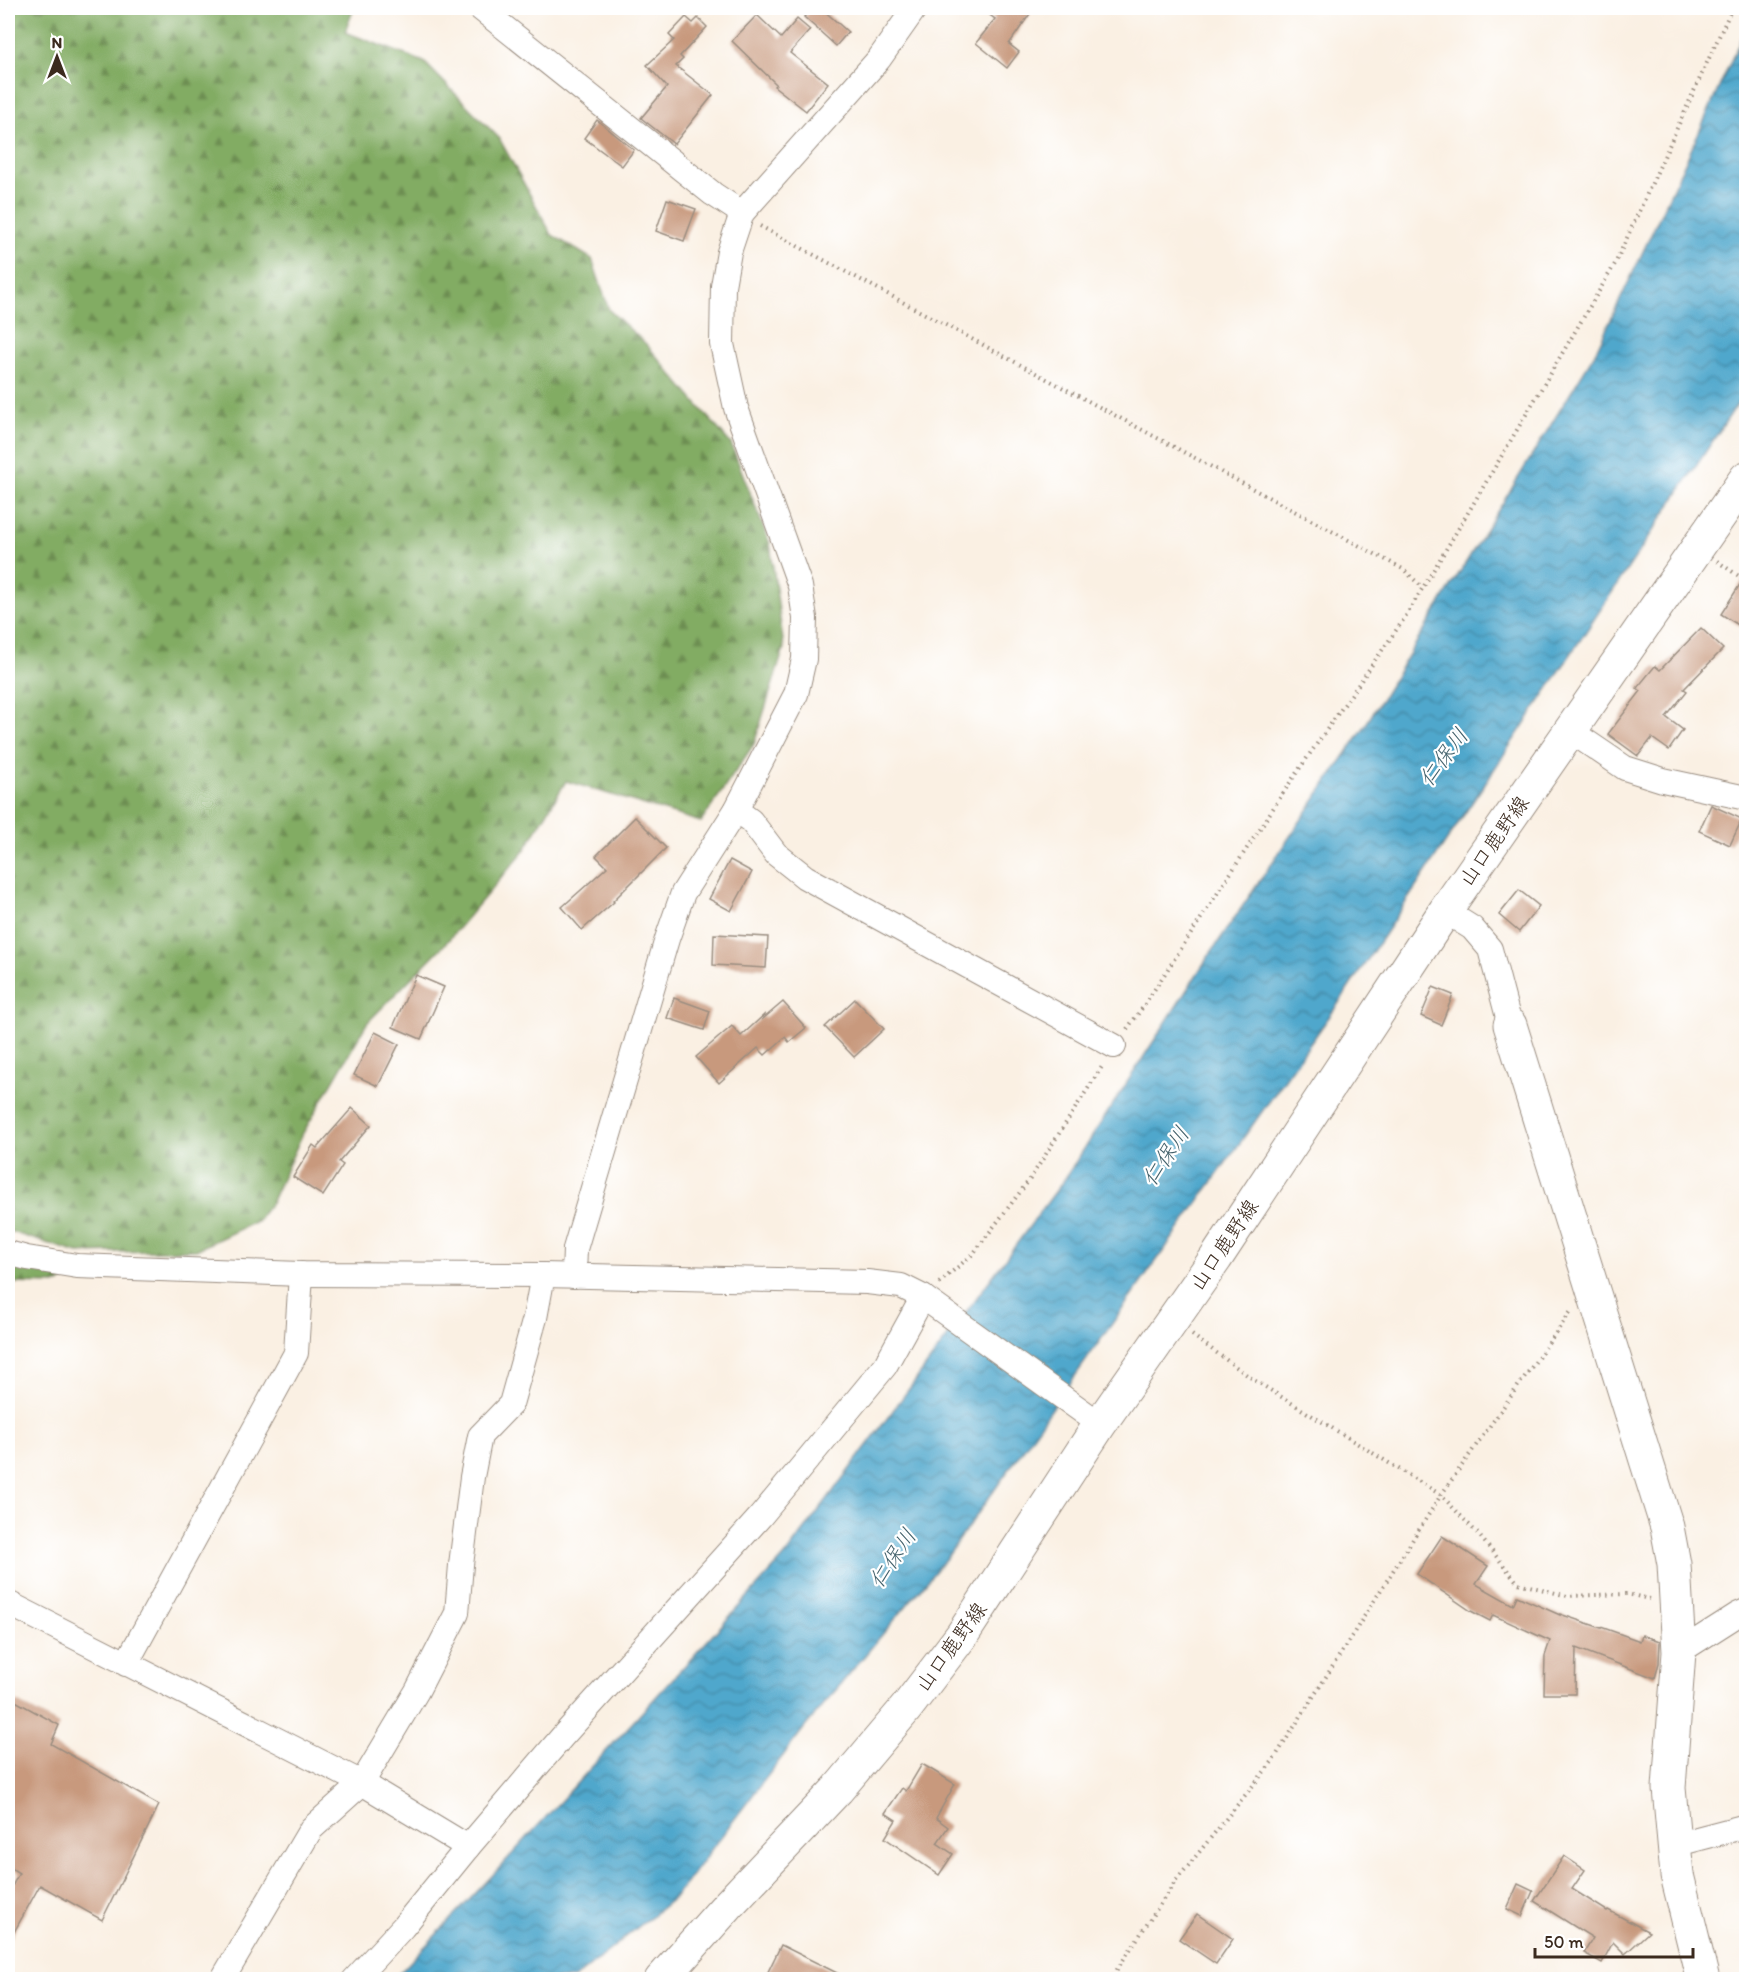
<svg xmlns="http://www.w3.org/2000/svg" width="1754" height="1987" font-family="Itim,'Klee One',sans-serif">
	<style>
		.forest { fill: url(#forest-firs); stroke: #5e6b40; stroke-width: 1.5 }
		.water { fill: url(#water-waves); stroke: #456875; stroke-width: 1.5 }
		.building { fill: #c8997d }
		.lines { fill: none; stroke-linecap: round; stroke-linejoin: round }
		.street-casing { stroke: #9a8d80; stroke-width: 26 }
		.secondary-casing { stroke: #9a8d80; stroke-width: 35 }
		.primary-casing { stroke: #9a8d80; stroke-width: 35 }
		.path { stroke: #9a8d80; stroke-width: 4; stroke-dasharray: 1.5 4.5; stroke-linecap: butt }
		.street { stroke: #fff; stroke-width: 24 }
		.secondary { stroke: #fff; stroke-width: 33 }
		.primary { stroke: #fff; stroke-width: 33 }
		.labels { text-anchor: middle; stroke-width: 4.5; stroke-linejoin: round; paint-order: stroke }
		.street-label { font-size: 21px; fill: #3b2a1e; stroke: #fff }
		.water-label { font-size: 22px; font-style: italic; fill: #44626c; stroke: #fff }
	</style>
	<defs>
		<pattern id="forest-firs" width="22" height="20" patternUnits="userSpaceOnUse" patternTransform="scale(1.5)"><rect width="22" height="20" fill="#82ac63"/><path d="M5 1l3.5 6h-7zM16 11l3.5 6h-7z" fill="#6c8c51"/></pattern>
		<pattern id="water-waves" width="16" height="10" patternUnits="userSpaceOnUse" patternTransform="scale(1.5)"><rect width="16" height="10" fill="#4fa7cc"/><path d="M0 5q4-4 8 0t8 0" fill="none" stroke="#4388a5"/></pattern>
	</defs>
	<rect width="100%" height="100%" fill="#fff"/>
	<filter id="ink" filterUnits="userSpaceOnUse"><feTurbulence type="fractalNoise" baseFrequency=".0167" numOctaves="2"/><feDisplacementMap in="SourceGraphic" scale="12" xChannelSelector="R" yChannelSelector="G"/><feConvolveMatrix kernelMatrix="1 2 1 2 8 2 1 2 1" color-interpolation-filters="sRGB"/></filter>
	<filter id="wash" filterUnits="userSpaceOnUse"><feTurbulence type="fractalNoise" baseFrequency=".008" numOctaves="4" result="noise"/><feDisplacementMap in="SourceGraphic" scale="24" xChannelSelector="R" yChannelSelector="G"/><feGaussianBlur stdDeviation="1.35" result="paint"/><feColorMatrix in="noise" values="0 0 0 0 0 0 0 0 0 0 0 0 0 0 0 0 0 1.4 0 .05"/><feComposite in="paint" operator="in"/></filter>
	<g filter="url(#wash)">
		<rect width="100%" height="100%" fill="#faf0e3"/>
		<!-- forest -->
		<g class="forest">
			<path d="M8 8H354L345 32 424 62 499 138 552 235 592 259 609 310 646 344 731 444 770 544 784 648 754 744 701 822 566 781 524 851 445 944 367 1023 303 1133 271 1203 257 1221 196 1250 78 1253 8 1231Z"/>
			<path d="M8 1266 71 1275 59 1284 8 1283Z"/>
		</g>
		<!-- water -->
		<path class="water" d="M1746 27V391L1336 1007 947 1557 805 1727 675 1897 574 1979 393 1980 491 1877 785 1556 1064 1180 1210 954 1363 729 1594 355 1691 150Z"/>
		<g id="blocks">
			<!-- building -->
			<g class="building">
				<path d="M813 8H821L848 32 836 46 804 17Z"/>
				<path d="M980 8H1034L1009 44 1019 52 1007 68 976 43 995 19Z"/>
				<path d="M757 15 781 38 797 19 810 30 790 53 828 83 806 111 774 86 776 84 732 41Z"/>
				<path d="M686 17 693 23 698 18 707 27 680 56 683 59 676 66 713 95 674 144 641 118 667 87 647 65 674 40 669 35Z"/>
				<path d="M597 120 634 150 622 166 584 138Z"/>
				<path d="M667 199 696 209 684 241 656 231Z"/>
				<path d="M1746 575V630L1721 614Z"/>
				<path d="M1701 628 1723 649 1684 689 1687 691 1666 717 1683 730 1669 750 1652 738 1638 756 1608 734 1641 691 1637 688 1655 666 1660 670Z"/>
				<path d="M1711 805 1742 819 1730 845 1699 831Z"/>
				<path d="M635 817 666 848 613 901 614 902 582 930 562 907 607 867 596 856Z"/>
				<path d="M730 860 752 872 731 911 709 899Z"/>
				<path d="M1519 890 1539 906 1519 932 1499 915Z"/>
				<path d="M714 934 768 937 766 968 713 965Z"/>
				<path d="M416 975 444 987 421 1039 393 1027Z"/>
				<path d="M1433 987 1453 995 1441 1025 1421 1016Z"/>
				<path d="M674 998 710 1011 704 1030 667 1018Z"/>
				<path d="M855 999 884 1029 854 1057 825 1027Z"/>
				<path d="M783 1002 806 1028 789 1042 785 1037 765 1055 758 1048 719 1083 696 1057 732 1026 741 1036 764 1015 763 1019Z"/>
				<path d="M375 1032 399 1044 378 1086 354 1075Z"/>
				<path d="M352 1108 371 1125 339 1162 343 1165 323 1196 293 1177 313 1145 317 1148Z"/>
				<path d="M1442 1536 1488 1566 1476 1584 1513 1605 1517 1596 1560 1615V1614L1601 1628V1627L1640 1641 1642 1635 1660 1641 1659 1663 1655 1678 1576 1648 1575 1694H1544L1545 1656 1550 1641 1493 1615 1490 1621 1471 1611 1417 1574Z"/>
				<path d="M8 1697 59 1725 51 1744 159 1805 102 1920 40 1885 8 1943V1894L19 1873 8 1866Z"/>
				<path d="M922 1764 955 1784 936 1818 948 1827 937 1843 953 1854 939 1875 885 1838 896 1820 885 1813 902 1788 906 1791Z"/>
				<path d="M1564 1856 1585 1870 1572 1889 1607 1911 1608 1910 1649 1932 1625 1954 1613 1942 1602 1963 1584 1953 1593 1938 1534 1901Z"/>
				<path d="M1518 1884 1533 1891 1522 1916 1507 1909Z"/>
				<path d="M1197 1914 1233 1939 1216 1964 1179 1939Z"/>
				<path d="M781 1945 851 1980H764Z"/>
			</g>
		</g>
	</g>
	<g filter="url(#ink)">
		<use href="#blocks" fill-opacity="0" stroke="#9a8d80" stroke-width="1.5"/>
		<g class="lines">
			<defs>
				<g id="street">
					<path d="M480 8 713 194 742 213"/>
					<path d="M1569 730 1625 768 1663 780 1746 798"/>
					<path d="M736 810 751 821 776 854 805 877 1114 1046"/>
					<path d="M1445 911 1472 928 1490 949 1510 1025"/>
					<path d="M8 1253 27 1258 77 1266 301 1274 543 1275 867 1282 901 1286 923 1297 1100 1424"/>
					<path d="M574 1276 575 1249 667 939 683 893 736 810 796 694 804 659 805 618 800 586 736 408 722 344 723 286 729 252 742 213 879 59 915 8"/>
					<path d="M8 1603 362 1783 468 1847"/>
					<path d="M1679 1652 1737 1615 1746 1611"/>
					<path d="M126 1664 296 1353 301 1274"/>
					<path d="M1674 1845 1746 1826"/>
					<path d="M222 1980 311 1829 362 1783 417 1691 457 1613 461 1565 472 1477 480 1436 511 1404 535 1318 543 1275"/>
					<path d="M354 1980 403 1927 468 1847 562 1737 760 1517 885 1366 923 1297"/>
				</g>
				<path id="secondary" d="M1510 1025 1667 1527 1674 1564 1679 1652 1669 1788 1677 1875 1703 1980"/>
				<path id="primary" d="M661 1980 728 1905 837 1790 907 1707 962 1635 1100 1424 1216 1258 1445 911 1746 478"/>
			</defs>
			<!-- street casing -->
			<use href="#street" class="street-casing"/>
			<!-- secondary casing -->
			<use href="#secondary" class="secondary-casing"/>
			<!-- primary casing -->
			<use href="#primary" class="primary-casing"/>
			<!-- path -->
			<g class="path">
				<path d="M760 226 1403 569 1422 587"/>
				<path d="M1717 561 1746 581"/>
				<path d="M1127 1029 1143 1007 1293 778 1404 619 1472 506 1615 264 1732 8"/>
				<path d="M939 1283 973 1254 1030 1179 1103 1065"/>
				<path d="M1192 1335 1254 1380 1441 1495 1478 1534 1518 1583 1567 1596 1627 1594 1650 1599"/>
				<path d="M1110 1980 1175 1882 1272 1762 1441 1495 1572 1310"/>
			</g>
			<!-- street -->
			<use href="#street" class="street"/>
			<!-- secondary -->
			<use href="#secondary" class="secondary"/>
			<!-- primary -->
			<use href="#primary" class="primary"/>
		</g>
	</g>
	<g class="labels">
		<!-- street labels -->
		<g class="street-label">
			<text transform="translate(1494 841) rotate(-55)" y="7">山口鹿野線</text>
			<text transform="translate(1224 1245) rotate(-56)" y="7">山口鹿野線</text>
			<text transform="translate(951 1647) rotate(-54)" y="7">山口鹿野線</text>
		</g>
		<!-- water labels -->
		<g class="water-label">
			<text transform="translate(1443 757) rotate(-53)" y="8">仁保川</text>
			<text transform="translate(1165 1156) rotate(-56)" y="8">仁保川</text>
			<text transform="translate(892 1558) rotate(-56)" y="8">仁保川</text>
		</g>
	</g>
	<!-- margin -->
	<rect width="1754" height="1987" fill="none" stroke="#fff" stroke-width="30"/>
	<!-- north arrow -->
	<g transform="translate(57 57)" stroke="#ffffff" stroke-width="4.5" paint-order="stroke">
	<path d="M0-4.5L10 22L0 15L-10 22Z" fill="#3b2a1e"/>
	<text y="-9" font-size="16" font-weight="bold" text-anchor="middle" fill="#3b2a1e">N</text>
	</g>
	<!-- scale -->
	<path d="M1535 1948v9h158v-9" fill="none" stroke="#3b2a1e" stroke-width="3"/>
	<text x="1544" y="1948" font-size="18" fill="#3b2a1e" stroke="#ffffff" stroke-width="4.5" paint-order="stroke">50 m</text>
</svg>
